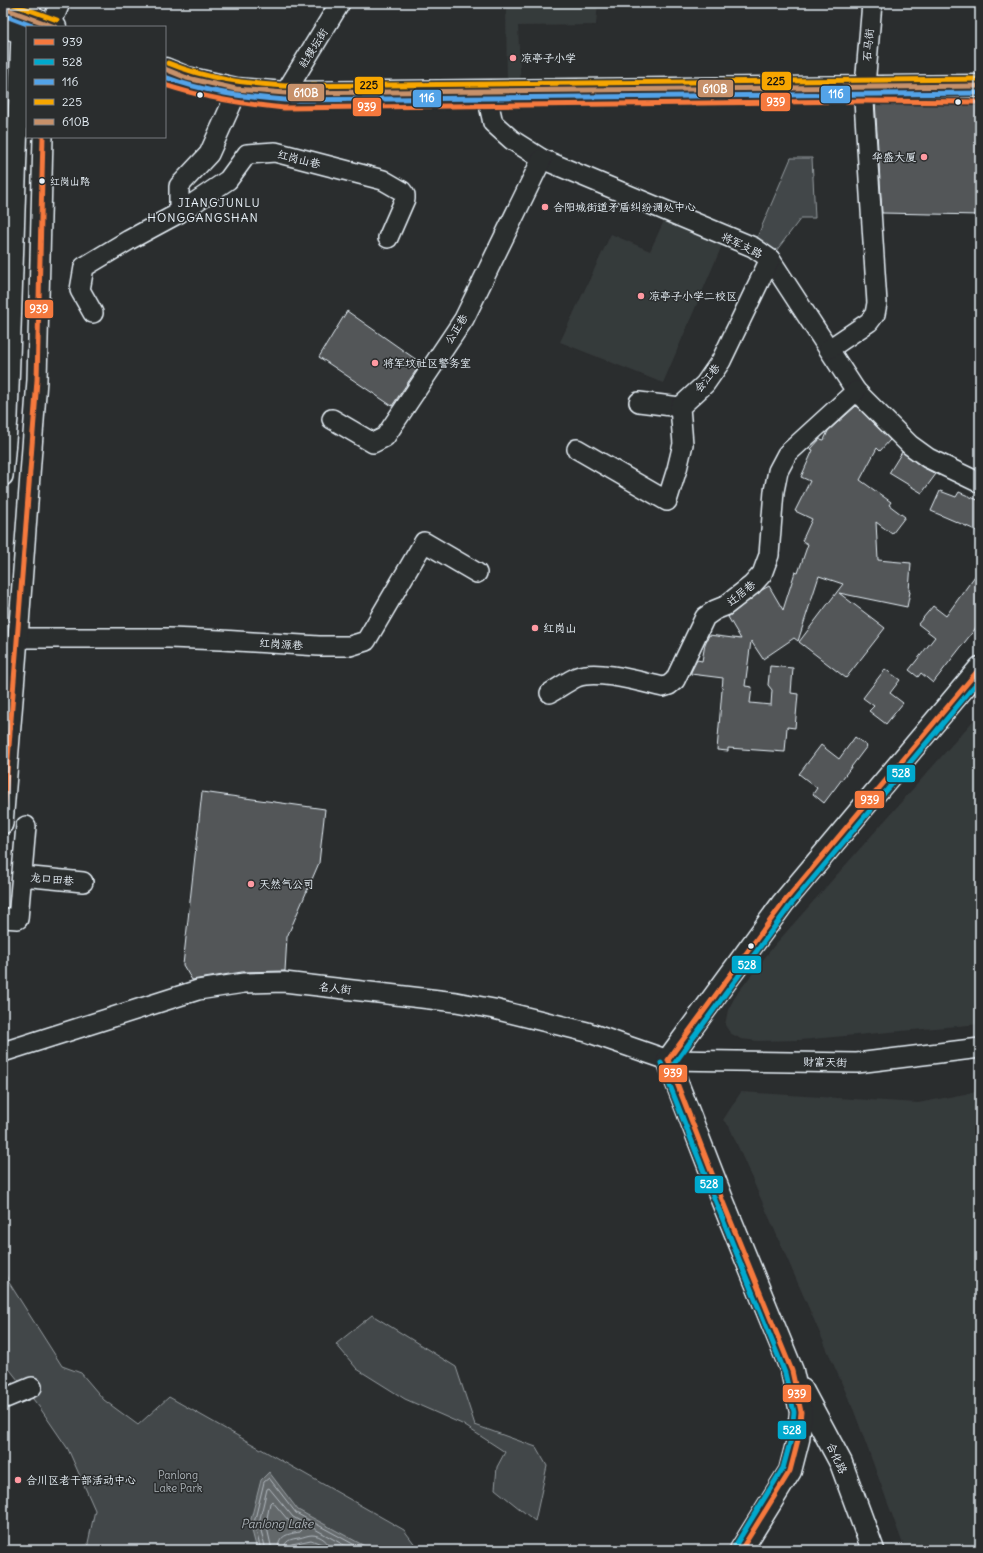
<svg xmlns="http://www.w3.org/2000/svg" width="983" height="1553" font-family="Delius,'LXGW WenKai TC',sans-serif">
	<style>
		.built { fill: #363a3b }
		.green { fill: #424648; stroke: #959ca0 }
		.water { fill: #63686b; stroke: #989fa3 }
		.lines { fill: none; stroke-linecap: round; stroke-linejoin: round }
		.shore { stroke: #b3bac0; stroke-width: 1 }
		.building { fill: #535759; stroke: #e8f1f8 }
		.minor-casing { stroke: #e8f1f8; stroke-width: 22 }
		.major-casing { stroke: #e8f1f8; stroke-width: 25 }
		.minor { stroke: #2a2d2e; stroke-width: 19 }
		.major { stroke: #2a2d2e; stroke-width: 22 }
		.bus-1-casing { stroke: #2a2d2e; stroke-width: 8 }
		.bus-2-casing { stroke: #2a2d2e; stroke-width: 8 }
		.bus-3-casing { stroke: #2a2d2e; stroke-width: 8 }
		.bus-4-casing { stroke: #2a2d2e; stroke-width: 8 }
		.bus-5-casing { stroke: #2a2d2e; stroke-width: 8 }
		.bus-1 { stroke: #f6793e; stroke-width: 5 }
		.bus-2 { stroke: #00a9ce; stroke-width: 5 }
		.bus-3 { stroke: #53a3e8; stroke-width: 5 }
		.bus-4 { stroke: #f7a600; stroke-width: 5 }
		.bus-5 { stroke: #c7916a; stroke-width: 5 }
		.poi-dot { fill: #ff9aa2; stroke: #2a2d2e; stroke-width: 1.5 }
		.bus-dot { fill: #e8f1f8; stroke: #2a2d2e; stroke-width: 1.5 }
		.labels { text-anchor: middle; stroke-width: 3; stroke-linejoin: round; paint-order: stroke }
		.bus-label { font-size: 10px; fill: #e8f1f8; stroke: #2a2d2e; text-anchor: start }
		.street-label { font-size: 11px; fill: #e8f1f8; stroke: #2a2d2e }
		.poi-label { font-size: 11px; fill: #e8f1f8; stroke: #2a2d2e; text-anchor: start }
		.park-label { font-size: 11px; fill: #aeb5ba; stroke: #2a2d2e }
		.neighbourhood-label { font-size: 12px; letter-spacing: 1px; fill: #e8f1f8; stroke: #2a2d2e }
		.water-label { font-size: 12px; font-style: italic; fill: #acb3b9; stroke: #2a2d2e }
		.line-badge { stroke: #2a2d2e; stroke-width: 1.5 }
		.badge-label { font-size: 11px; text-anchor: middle; font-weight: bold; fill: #fff }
		.pale-badge-label { font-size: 11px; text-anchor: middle; font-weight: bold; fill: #111 }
	</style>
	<rect width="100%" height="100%" fill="#2a2d2e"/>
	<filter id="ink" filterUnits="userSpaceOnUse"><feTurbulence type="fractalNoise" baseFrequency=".025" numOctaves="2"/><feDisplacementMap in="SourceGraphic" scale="8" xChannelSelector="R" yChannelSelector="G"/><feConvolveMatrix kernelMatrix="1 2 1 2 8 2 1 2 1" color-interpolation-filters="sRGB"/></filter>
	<g filter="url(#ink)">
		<!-- built -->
		<g class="built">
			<path d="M3 3 6 30 3 120Z"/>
			<path d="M506 3H598L596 25 518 26 521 91H507Z"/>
			<path d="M668 212 726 236 663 383 560 342 611 234 650 251Z"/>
			<path d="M980 713V1024L800 1040 758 1041 741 1039 730 1033 725 1025 728 1010 736 995 773 947Z"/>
			<path d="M980 1091V1550H905L854 1411 729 1126 723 1120 741 1092 918 1103Z"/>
			<path d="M88 1543 91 1550H70Z"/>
		</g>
		<!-- green -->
		<g class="green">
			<path d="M791 158H812L815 218H801L770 259 753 247Z"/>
			<path d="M3 1268 8 1281 62 1366 81 1373 104 1400 138 1425 169 1397 404 1530 419 1550H91L88 1543 95 1510 68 1449 40 1408 3 1361Z"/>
			<path d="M372 1315 456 1367 475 1425 536 1447 547 1466 535 1521 495 1489 497 1467 505 1452 462 1424 405 1399 357 1369 336 1344Z"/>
		</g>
		<!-- water -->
		<path class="water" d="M269 1472 298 1510 372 1550H325L312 1544 293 1547 292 1550H257L250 1523 261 1480Z"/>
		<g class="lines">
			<!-- shore -->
			<g class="shore">
				<path d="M261 1550 254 1523 264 1482 269 1478 296 1513 364 1550"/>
				<path d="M266 1550 259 1523 267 1489 269 1488 293 1517 353 1550"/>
				<path d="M272 1550 266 1523 270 1503 272 1501 288 1520 302 1530 300 1532C288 1534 278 1535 278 1550"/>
				<path d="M284 1550C284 1540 291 1539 299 1538 304 1537 308 1535 312 1535 320 1535 330 1542 330 1550"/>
				<path d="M289 1550V1546L292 1544 311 1540 324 1545 325 1550"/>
			</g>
		</g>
		<!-- building -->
		<g class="building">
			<path d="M875 101 980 102V215L882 213Z"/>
			<path d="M347 311 421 363 392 406 319 357Z"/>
			<path d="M856 406 890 440 880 451 877 448 860 480 891 502 889 505 905 517 892 534 876 522 878 560 911 563 909 591 910 592 907 607 839 593 885 628 846 678 799 642 843 584 819 576 798 641 794 638 763 659 751 641 745 686 752 687 750 703 771 705 772 690 768 685 770 666 793 668 791 693 798 694 795 728 787 727 785 752 728 748V751L717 750 723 678 691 674V672L697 660 702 661 705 644 709 635 741 639 728 617 762 590 769 586 783 610 795 572 798 573 808 544 802 541 812 519 795 511 810 481 801 477 813 450 811 449 820 439 824 440 828 431Z"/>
			<path d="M902 452 922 467 936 474 922 493 889 473Z"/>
			<path d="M940 491 956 497 959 492 980 501V532L931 511Z"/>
			<path d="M980 569V621L975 629 933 683 921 673 918 677 909 670 935 637 918 624 933 606 946 616Z"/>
			<path d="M885 669 900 680 890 693 903 703 886 724 869 711 874 706 863 698Z"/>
			<path d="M855 737 867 746 824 803 813 794 817 788 799 774 821 745 839 759Z"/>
			<path d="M202 792 325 809 319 863 287 937 285 971 242 972 192 980 183 965Z"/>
		</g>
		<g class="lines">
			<defs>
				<g id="minor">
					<path d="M50 27 60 3"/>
					<path d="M865 86 872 3"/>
					<path d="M285 93 340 3"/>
					<path d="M489 105 493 123 512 140 542 159 753 247 770 259 856 391 910 445 928 458 980 483"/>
					<path d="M179 213V186L209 154 232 103"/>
					<path d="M93 313 80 290 84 267 129 240 179 213 228 180 247 154 275 152 383 180 402 191 405 195V199L388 238"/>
					<path d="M829 349 869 322 875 314 877 303 864 101"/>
					<path d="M639 402 680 407"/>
					<path d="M332 419 373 443 385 437 464 319 542 159"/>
					<path d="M577 449 667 501 677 469 683 444 680 407 705 384 721 361 770 259"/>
					<path d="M3 476 8 417 21 32 32 3"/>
					<path d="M18 638H169L221 640 319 646H350L366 641 424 542 477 573"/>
					<path d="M550 693C559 688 568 681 577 677 597 669 641 682 663 687L669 685 675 680 705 617 715 610 725 606 752 585 762 574 769 555 774 491 778 471 787 454 856 391"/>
					<path d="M3 824 18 638 37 380 43 137"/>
					<path d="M22 876 83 882"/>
					<path d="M3 918 18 919 26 826"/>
					<path d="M3 1052 198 990 244 983 284 982 456 1002 494 1009 587 1032 668 1060 857 1063 980 1048"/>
					<path d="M3 1399 32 1387"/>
				</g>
				<g id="major">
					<path d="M3 8 55 27"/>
					<path d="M3 26 27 34"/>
					<path d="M165 69 187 78 236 89 285 93 980 86"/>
					<path d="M802 1390 841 1463 873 1550"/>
					<path d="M741 1550 790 1471 798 1440 801 1412 792 1371 723 1202 668 1060 783 903 980 668"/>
				</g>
			</defs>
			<!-- minor casing -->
			<use href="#minor" class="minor-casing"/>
			<!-- major casing -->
			<use href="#major" class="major-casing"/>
			<!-- minor -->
			<use href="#minor" class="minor"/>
			<!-- major -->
			<use href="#major" class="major"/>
			<defs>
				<g id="bus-1">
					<path d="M165 85C204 98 243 104 284 108L864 101 980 102"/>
					<path d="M3 824 37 380 43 137"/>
					<path d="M741 1550 790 1471 798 1440 801 1412 792 1371 723 1202 668 1060 783 903 980 668"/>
				</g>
				<g id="bus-2">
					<path d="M661 1063 717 1205 785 1373 794 1412 791 1439 783 1468 735 1546"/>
					<path d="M674 1064 789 907 980 679"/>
				</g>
				<g id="bus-3">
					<path d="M3 15 35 27"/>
					<path d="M165 77C204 92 244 97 285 100L980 93"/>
				</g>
				<g id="bus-4">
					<path d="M10 3 57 20"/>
					<path d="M168 63C207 79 243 83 285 86L980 79"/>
				</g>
				<g id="bus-5">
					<path d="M3 8 55 27"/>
					<path d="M165 69 187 78 236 89 285 93 980 86"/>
				</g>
			</defs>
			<!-- bus-1 casing -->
			<use href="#bus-1" class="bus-1-casing"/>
			<!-- bus-2 casing -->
			<use href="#bus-2" class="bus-2-casing"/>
			<!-- bus-3 casing -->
			<use href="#bus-3" class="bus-3-casing"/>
			<!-- bus-4 casing -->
			<use href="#bus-4" class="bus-4-casing"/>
			<!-- bus-5 casing -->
			<use href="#bus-5" class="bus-5-casing"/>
			<!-- bus-1 -->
			<use href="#bus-1" class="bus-1"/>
			<!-- bus-2 -->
			<use href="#bus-2" class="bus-2"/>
			<!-- bus-3 -->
			<use href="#bus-3" class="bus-3"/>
			<!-- bus-4 -->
			<use href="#bus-4" class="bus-4"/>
			<!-- bus-5 -->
			<use href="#bus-5" class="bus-5"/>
		</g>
	</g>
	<!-- markers -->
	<g class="poi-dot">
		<circle cx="513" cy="58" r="4"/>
		<circle cx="924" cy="157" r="4"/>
		<circle cx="545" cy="207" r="4"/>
		<circle cx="641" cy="296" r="4"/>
		<circle cx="375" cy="363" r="4"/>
		<circle cx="535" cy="628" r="4"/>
		<circle cx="251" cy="884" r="4"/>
		<circle cx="18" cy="1480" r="4"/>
	</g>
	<g class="bus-dot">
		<circle cx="200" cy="95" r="3.5"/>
		<circle cx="958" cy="102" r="3.5"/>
		<circle cx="42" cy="181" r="3.5"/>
		<circle cx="751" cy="946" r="3.5"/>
	</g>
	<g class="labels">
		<!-- bus labels -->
		<g class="bus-label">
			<text x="50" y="185">红岗山路</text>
		</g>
		<!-- street labels -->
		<g class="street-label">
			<text transform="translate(868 45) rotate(-85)" y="4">石马街</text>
			<text transform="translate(313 48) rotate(-58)" y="4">社稷坛街</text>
			<text transform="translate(299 159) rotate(14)" y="4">红岗山巷</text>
			<text transform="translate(742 245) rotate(26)" y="4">将军支路</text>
			<text transform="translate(456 329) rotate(-58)" y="4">公正巷</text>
			<text transform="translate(707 378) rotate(-50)" y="4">会江巷</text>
			<text transform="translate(741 593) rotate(-39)" y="4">迁居巷</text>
			<text transform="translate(281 644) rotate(4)" y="4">红岗源巷</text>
			<text transform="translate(52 879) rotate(5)" y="4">龙口田巷</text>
			<text transform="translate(335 988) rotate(6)" y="4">名人街</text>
			<text transform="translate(825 1062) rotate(1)" y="4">财富天街</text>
			<text transform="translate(837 1458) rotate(65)" y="4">合化路</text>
		</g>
		<!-- poi labels -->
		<g class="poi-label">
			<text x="521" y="62">凉亭子小学</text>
			<text x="916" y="161" text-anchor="end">华盛大厦</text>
			<text x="553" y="211">合阳城街道矛盾纠纷调处中心</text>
			<text x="649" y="300">凉亭子小学二校区</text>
			<text x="383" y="367">将军坟社区警务室</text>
			<text x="543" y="632">红岗山</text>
			<text x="259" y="888">天然气公司</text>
			<text x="26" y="1484">合川区老干部活动中心</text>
		</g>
		<!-- park labels -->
		<g class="park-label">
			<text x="178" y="1479">Panlong<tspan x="178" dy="13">Lake Park</tspan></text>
		</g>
		<!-- neighbourhood labels -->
		<g class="neighbourhood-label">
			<text x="219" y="207">JIANGJUNLU</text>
			<text x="203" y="222">HONGGANGSHAN</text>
		</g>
		<!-- water labels -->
		<g class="water-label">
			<text x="277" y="1528">Panlong Lake</text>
		</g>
	</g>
	<g class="line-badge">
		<rect x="761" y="71" width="31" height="20" rx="4" fill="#f7a600"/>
		<rect x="354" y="76" width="30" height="19" rx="4" fill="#f7a600"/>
		<rect x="697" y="79" width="37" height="19" rx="4" fill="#c7916a"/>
		<rect x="287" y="83" width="38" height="19" rx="4" fill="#c7916a"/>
		<rect x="820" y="85" width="31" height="19" rx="4" fill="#53a3e8"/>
		<rect x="412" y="89" width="30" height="19" rx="4" fill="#53a3e8"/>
		<rect x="760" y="92" width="31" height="20" rx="4" fill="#f6793e"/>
		<rect x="352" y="97" width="30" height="20" rx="4" fill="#f6793e"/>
		<rect x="24" y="299" width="30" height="20" rx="4" fill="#f6793e"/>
		<rect x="886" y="764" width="30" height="19" rx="4" fill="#00a9ce"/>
		<rect x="854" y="790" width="31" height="19" rx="4" fill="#f6793e"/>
		<rect x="731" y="955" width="31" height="19" rx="4" fill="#00a9ce"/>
		<rect x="658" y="1064" width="30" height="19" rx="4" fill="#f6793e"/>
		<rect x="694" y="1175" width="30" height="19" rx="4" fill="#00a9ce"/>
		<rect x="782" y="1384" width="30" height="19" rx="4" fill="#f6793e"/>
		<rect x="777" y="1420" width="30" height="20" rx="4" fill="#00a9ce"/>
	</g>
	<g class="badge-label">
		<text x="715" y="93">610B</text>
		<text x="306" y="97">610B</text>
		<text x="836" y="98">116</text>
		<text x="427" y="102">116</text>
		<text x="776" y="106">939</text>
		<text x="367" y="111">939</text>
		<text x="39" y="313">939</text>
		<text x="901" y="777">528</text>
		<text x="870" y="804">939</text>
		<text x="747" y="969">528</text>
		<text x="673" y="1077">939</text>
		<text x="709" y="1188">528</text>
		<text x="797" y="1398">939</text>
		<text x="792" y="1434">528</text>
	</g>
	<g class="pale-badge-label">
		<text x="776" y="85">225</text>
		<text x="369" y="89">225</text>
	</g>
	<!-- margin -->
	<rect width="983" height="1553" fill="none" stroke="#2a2d2e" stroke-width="16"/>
	<rect x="8" y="8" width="967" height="1537" fill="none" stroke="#e8f1f8" stroke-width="1.5" filter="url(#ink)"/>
	<!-- legend -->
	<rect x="26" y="26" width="140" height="112" fill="#2a2d2e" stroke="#767b7f"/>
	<rect x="34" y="39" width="20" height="6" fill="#f6793e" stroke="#767b7f"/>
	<text x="62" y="46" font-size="12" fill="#e8f1f8">939</text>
	<rect x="34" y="59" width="20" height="6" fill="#00a9ce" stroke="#767b7f"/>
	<text x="62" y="66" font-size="12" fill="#e8f1f8">528</text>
	<rect x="34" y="79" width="20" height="6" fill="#53a3e8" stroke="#767b7f"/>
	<text x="62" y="86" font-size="12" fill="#e8f1f8">116</text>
	<rect x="34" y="99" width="20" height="6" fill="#f7a600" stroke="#767b7f"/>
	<text x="62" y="106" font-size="12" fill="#e8f1f8">225</text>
	<rect x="34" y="119" width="20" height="6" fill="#c7916a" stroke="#767b7f"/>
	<text x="62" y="126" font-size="12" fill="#e8f1f8">610B</text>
</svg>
